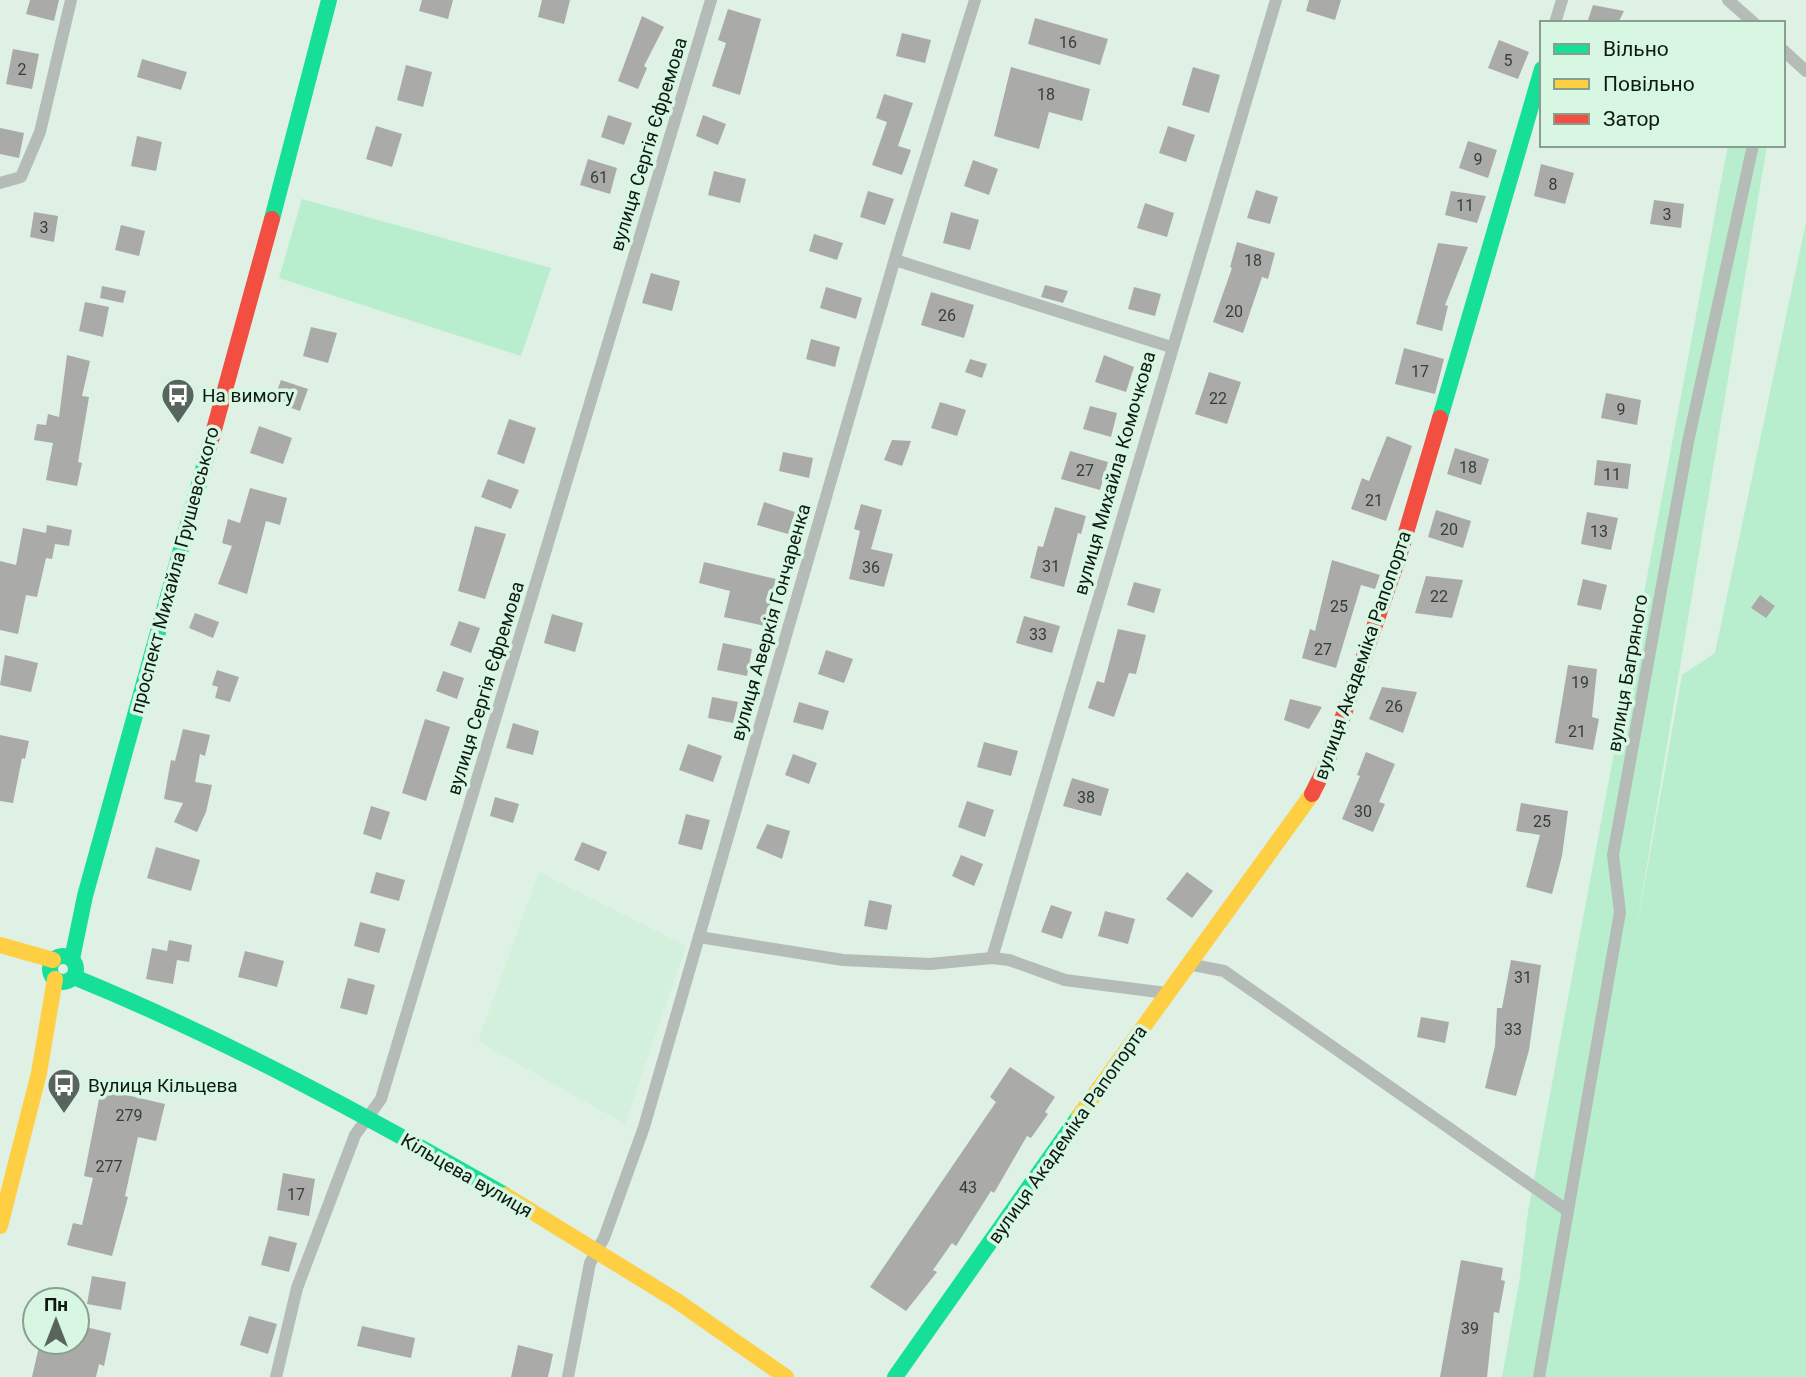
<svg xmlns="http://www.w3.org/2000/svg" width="1806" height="1377" font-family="Roboto,sans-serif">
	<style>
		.built { fill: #d3f0dd }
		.green { fill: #b8eecd }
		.building { fill: #aaaba9 }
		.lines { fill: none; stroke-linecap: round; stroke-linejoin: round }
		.street { stroke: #b5bbb7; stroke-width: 12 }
		.fast { stroke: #16e098; stroke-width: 16 }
		.slow { stroke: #ffcf43; stroke-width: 16 }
		.jam { stroke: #f24e42; stroke-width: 16 }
		.labels { text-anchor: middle; stroke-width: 7; stroke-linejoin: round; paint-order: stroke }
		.number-label { font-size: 16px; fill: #363e38 }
		.street-label { font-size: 19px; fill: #0f1a13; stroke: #d8f7e3 }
		.poi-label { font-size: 19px; fill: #0f1a13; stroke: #d8f7e3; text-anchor: start }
	</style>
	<rect width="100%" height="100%" fill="#dff0e5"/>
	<!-- built -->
	<path class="built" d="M539 872 686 946 625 1124 478 1041Z"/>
	<!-- green -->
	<g class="green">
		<path d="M1728 145H1767L1635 937 1682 675 1715 653 1806 222V1377H1502L1520 1277 1528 1212Z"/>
		<path d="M302 199 551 268 521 356 279 278Z"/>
	</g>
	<!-- building -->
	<g class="building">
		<path d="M30 0H59L54 21 26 14Z"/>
		<path d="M422 0H453L448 19 419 11Z"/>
		<path d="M542 0H570L564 24 538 17Z"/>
		<path d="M1309 0H1341L1335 20 1306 11Z"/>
		<path d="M1593 5 1624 11 1618 23H1587Z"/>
		<path d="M728 9 761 19 740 95 712 86 726 43 718 40Z"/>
		<path d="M642 16 664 27 644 66 647 68 638 89 618 81Z"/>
		<path d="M1035 18 1108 39 1100 65 1028 44Z"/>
		<path d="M902 33 931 40 925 63 896 56Z"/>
		<path d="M1499 40 1529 52 1518 79 1488 68Z"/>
		<path d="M13 49 39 54 32 89 6 84Z"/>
		<path d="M142 59 187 72 181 90 137 77Z"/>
		<path d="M406 65 432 72 423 107 397 100Z"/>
		<path d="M1011 67 1090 89 1082 121 1049 112 1039 149 994 136Z"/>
		<path d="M1193 67 1220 75 1209 113 1182 105Z"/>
		<path d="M884 94 913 103 898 146 911 150 902 175 872 165 887 122 876 118Z"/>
		<path d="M608 115 632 123 624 145 601 137Z"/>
		<path d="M703 115 726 124 718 145 696 136Z"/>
		<path d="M376 126 402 134 392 167 366 159Z"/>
		<path d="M1168 126 1195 135 1186 162 1159 153Z"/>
		<path d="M0 128 24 133 19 158 0 154Z"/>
		<path d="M137 136 162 142 156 171 131 166Z"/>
		<path d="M1468 141 1497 150 1488 178 1459 168Z"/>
		<path d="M588 159 617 168 610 194 580 185Z"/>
		<path d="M973 160 998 169 989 195 964 186Z"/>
		<path d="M1541 164 1574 173 1565 204 1534 196Z"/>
		<path d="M714 171 746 179 740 203 708 195Z"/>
		<path d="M1256 190 1278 197 1270 224 1247 218Z"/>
		<path d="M868 191 894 199 885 225 860 217Z"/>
		<path d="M1451 191 1486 196 1477 223 1445 215Z"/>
		<path d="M1654 200 1684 204 1681 228 1650 224Z"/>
		<path d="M1145 203 1174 213 1167 237 1137 228Z"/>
		<path d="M34 212 58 216 54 242 30 237Z"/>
		<path d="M951 212 979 220 970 250 943 243Z"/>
		<path d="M121 225 145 231 139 256 115 250Z"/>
		<path d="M814 234 843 243 837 260 809 251Z"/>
		<path d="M1237 242 1275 253 1268 279 1262 277 1243 333 1213 322 1232 268 1230 267Z"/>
		<path d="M1438 243 1468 247 1445 305 1448 306 1442 331 1416 324Z"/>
		<path d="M651 273 680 281 672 311 642 303Z"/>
		<path d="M1045 285 1068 291 1063 303 1041 297Z"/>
		<path d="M102 286 126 291 123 303 100 298Z"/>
		<path d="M826 287 862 298 856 319 820 308Z"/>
		<path d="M1134 287 1161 294 1155 316 1128 309Z"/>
		<path d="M931 292 974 305 964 338 921 325Z"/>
		<path d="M85 302 109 307 103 337 79 331Z"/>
		<path d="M311 327 337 333 328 363 303 356Z"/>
		<path d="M811 339 840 347 835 367 806 359Z"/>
		<path d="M1404 348 1444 359 1435 394 1395 384Z"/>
		<path d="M67 355 90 361 82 396 89 397 78 462 82 463 77 486 46 480 53 443 34 440 37 424 46 425 48 414 59 417Z"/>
		<path d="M1104 355 1134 367 1126 392 1095 382Z"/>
		<path d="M970 359 987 364 982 378 965 372Z"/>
		<path d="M1209 372 1241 382 1227 424 1195 414Z"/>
		<path d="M281 380 308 389 300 411 273 402Z"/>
		<path d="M1606 393 1641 400 1637 425 1601 418Z"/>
		<path d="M940 402 966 410 957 436 931 428Z"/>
		<path d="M1090 406 1117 413 1111 437 1083 429Z"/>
		<path d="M509 419 536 428 524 464 497 454Z"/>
		<path d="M259 426 292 438 283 464 250 453Z"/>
		<path d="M1387 436 1412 446 1386 521 1351 509 1362 478 1369 481Z"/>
		<path d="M892 440 911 441 902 466 884 460Z"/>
		<path d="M1455 448 1489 459 1481 485 1447 474Z"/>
		<path d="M1070 451 1108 462 1100 490 1061 479Z"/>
		<path d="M783 452 813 458 809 478 779 471Z"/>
		<path d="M1597 460 1631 464 1628 489 1594 485Z"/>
		<path d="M488 479 519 490 511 509 481 497Z"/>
		<path d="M250 488 287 498 280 525 266 521 247 594 218 584 232 546 222 543 228 519 240 523Z"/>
		<path d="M764 502 795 512 788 534 757 525Z"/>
		<path d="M861 504 882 510 871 549 893 554 884 587 849 579 860 531 854 529Z"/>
		<path d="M1055 507 1086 516 1081 534 1078 533 1064 587 1030 578 1038 546 1043 547Z"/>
		<path d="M1436 510 1471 521 1463 548 1428 537Z"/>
		<path d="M1587 512 1618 518 1611 550 1581 544Z"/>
		<path d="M47 525 72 530 69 546 55 544 52 559 46 558 37 597 26 595 18 634 0 630V561L16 565 23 528 46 533Z"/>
		<path d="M475 526 506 534 485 599 458 591Z"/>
		<path d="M1332 560 1380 575 1375 589 1361 585 1336 668 1302 658 1310 629 1315 631Z"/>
		<path d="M704 562 776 579 765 626 724 617 730 591 699 583Z"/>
		<path d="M1426 576 1463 580 1452 618 1415 613Z"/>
		<path d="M1583 579 1607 585 1601 610 1577 605Z"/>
		<path d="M1134 582 1161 589 1154 613 1127 605Z"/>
		<path d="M1760 595 1775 606 1766 618 1751 608Z"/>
		<path d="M195 613 219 622 213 638 189 628Z"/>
		<path d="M552 614 583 623 575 652 544 643Z"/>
		<path d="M1024 616 1060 626 1052 653 1016 643Z"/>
		<path d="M459 621 480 628 471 653 450 645Z"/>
		<path d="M1118 629 1146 635 1136 674 1129 673 1114 717 1088 708 1097 681 1104 683Z"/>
		<path d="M723 643 752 649 747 676 717 670Z"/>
		<path d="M826 650 853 659 844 683 818 674Z"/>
		<path d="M5 655 38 663 31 692 0 685Z"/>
		<path d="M1568 665 1597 669 1592 717 1599 719 1593 750 1555 743Z"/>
		<path d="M217 670 239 677 230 702 215 698 218 687 212 685Z"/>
		<path d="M443 671 464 678 457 699 436 691Z"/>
		<path d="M1382 687 1417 692 1403 733 1369 719Z"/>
		<path d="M712 697 738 702 733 723 708 718Z"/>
		<path d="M1290 699 1322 707 1309 729 1284 720Z"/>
		<path d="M799 702 829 711 823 730 793 722Z"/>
		<path d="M425 719 450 727 426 801 402 793Z"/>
		<path d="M513 723 539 731 533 755 506 748Z"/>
		<path d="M183 729 210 735 205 756 200 754 195 782 212 785 206 812 197 832 174 822 183 803 164 799 171 760 175 761Z"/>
		<path d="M0 735 29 741 25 759 22 758 13 803 0 801Z"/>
		<path d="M984 742 1018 751 1011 776 977 767Z"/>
		<path d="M688 744 722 756 713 782 679 770Z"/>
		<path d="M1366 752 1395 764 1379 802 1385 804 1373 832 1342 819 1360 776 1357 775Z"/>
		<path d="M793 754 817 763 809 784 785 775Z"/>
		<path d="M1072 778 1109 789 1101 816 1063 806Z"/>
		<path d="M495 797 519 804 513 823 490 816Z"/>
		<path d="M967 801 994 810 985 837 958 827Z"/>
		<path d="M1521 803 1568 811 1562 856 1552 894 1526 887 1540 835 1516 831Z"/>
		<path d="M371 806 390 812 381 840 363 834Z"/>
		<path d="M686 814 710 820 702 850 678 844Z"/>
		<path d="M767 824 790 831 782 859 756 848Z"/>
		<path d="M582 842 607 852 599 871 574 860Z"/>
		<path d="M156 847 200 860 191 891 147 878Z"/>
		<path d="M961 855 983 864 974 886 952 876Z"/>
		<path d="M376 872 405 880 399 901 370 893Z"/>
		<path d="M1187 872 1213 891 1192 918 1166 899Z"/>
		<path d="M869 900 892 905 887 930 864 926Z"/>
		<path d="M1051 905 1072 912 1062 939 1041 932Z"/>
		<path d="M1105 911 1135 919 1128 944 1098 936Z"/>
		<path d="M360 922 386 929 379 953 354 946Z"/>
		<path d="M169 940 192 945 189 962 177 960 173 984 146 979 152 948 167 951Z"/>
		<path d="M245 951 284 961 277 987 238 977Z"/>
		<path d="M1511 960 1541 965 1529 1050 1516 1096 1485 1088 1495 1046 1497 1008H1502Z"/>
		<path d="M348 978 375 985 367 1015 340 1008Z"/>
		<path d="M1421 1017 1449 1022 1445 1043 1417 1037Z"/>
		<path d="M1010 1067 1055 1097 1045 1112 1048 1114 1031 1138 1027 1136 994 1193 991 1191 956 1246 952 1243 933 1270 937 1272 906 1311 870 1287 996 1102 990 1097Z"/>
		<path d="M101 1089 165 1104 156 1141 138 1137 125 1196 128 1197 112 1256 67 1245 73 1223 82 1225 93 1178 84 1176Z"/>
		<path d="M283 1173 315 1179 309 1216 277 1210Z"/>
		<path d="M269 1236 297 1243 289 1272 261 1265Z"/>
		<path d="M1461 1260 1503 1268 1501 1280 1505 1281 1499 1313 1494 1312 1487 1377H1440Z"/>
		<path d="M92 1276 126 1282 121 1310 87 1304Z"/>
		<path d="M249 1316 277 1324 268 1354 240 1345Z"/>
		<path d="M77 1325 111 1333 104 1366 99 1364 96 1377H32L40 1342H77Z"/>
		<path d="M362 1326 415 1338 411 1358 357 1346Z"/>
		<path d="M518 1345 553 1354 548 1377H511Z"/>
	</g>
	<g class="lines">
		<!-- street -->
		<g class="street">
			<path d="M1728 0 1754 23"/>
			<path d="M1555 23 1562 0"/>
			<path d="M1783 50 1806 71"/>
			<path d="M0 183 21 177 40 132 71 0"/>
			<path d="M895 260 1171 347"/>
			<path d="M699 937 843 960 930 964 992 958 1009 960 1065 980 1166 993"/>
			<path d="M992 958 1276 0"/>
			<path d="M1188 964 1224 971 1568 1211"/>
			<path d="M276 1377 297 1288 355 1135 381 1099 711 0"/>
			<path d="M568 1377 590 1263 604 1238 644 1127 900 241 975 0"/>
			<path d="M1539 1377 1620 912 1613 855 1688 442 1753 145"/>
		</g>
		<!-- fast -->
		<g class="fast">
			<path d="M272 219 329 0"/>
			<path d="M1440 418 1542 69"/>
			<circle cx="63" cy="969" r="13"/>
			<path d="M72 959 85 896 207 455"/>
			<path d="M74 977C223 1038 365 1115 505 1195"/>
			<path d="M895 1377 1079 1116"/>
		</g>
		<!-- slow -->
		<g class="slow">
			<path d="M0 945 53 960"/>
			<path d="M1079 1116 1312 794"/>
			<path d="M505 1195 677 1301 786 1377"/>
			<path d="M0 1226 39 1073 55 979"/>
		</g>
		<!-- jam -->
		<g class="jam">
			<path d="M207 455 272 219"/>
			<path d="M1312 794 1325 768 1400 553 1440 418"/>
		</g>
	</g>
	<!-- icons -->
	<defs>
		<symbol id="bus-pin" viewBox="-11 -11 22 30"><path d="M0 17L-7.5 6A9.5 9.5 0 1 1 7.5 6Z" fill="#58655c" stroke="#d8f7e3"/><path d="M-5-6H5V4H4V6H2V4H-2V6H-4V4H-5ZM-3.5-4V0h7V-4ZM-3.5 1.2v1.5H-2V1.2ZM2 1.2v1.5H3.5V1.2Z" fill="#fff"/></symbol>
	</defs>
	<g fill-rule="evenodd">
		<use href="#bus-pin" x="159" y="376" width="38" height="52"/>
		<use href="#bus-pin" x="45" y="1066" width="38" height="52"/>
	</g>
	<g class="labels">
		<!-- number labels -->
		<g class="number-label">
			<text x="1068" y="48">16</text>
			<text x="1508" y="66">5</text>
			<text x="22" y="75">2</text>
			<text x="1046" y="100">18</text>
			<text x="1478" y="165">9</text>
			<text x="599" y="183">61</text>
			<text x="1553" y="190">8</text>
			<text x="1465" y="211">11</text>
			<text x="1667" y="220">3</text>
			<text x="44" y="233">3</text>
			<text x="1253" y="266">18</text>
			<text x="1234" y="317">20</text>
			<text x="947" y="321">26</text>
			<text x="1420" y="377">17</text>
			<text x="1218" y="404">22</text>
			<text x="1621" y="415">9</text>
			<text x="1468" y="473">18</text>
			<text x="1085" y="476">27</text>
			<text x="1612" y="480">11</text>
			<text x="1374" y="506">21</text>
			<text x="1449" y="535">20</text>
			<text x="1599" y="537">13</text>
			<text x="1051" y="572">31</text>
			<text x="871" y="573">36</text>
			<text x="1439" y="602">22</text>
			<text x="1339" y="612">25</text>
			<text x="1038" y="640">33</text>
			<text x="1323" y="655">27</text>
			<text x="1580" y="688">19</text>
			<text x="1394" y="712">26</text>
			<text x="1577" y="737">21</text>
			<text x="1086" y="803">38</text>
			<text x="1363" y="817">30</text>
			<text x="1542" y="827">25</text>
			<text x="1523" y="983">31</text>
			<text x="1513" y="1035">33</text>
			<text x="129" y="1121">279</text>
			<text x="109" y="1172">277</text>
			<text x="968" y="1193">43</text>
			<text x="296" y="1200">17</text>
			<text x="1470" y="1334">39</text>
		</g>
		<!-- street labels -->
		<g class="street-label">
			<text transform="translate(648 144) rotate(-73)" y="7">вулиця Сергія Єфремова</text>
			<text transform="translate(1114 473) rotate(-74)" y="7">вулиця Михайла Комочкова</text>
			<text transform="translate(174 570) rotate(-75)" y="7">проспект Михайла Грушевського</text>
			<text transform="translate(770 622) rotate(-74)" y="7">вулиця Аверкія Гончаренка</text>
			<text transform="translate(1362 655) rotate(-71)" y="7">вулиця Академіка Рапопорта</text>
			<text transform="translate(1627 673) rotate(-80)" y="7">вулиця Багряного</text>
			<text transform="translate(485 688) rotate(-73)" y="7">вулиця Сергія Єфремова</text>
			<text transform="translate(1067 1134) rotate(-55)" y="7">вулиця Академіка Рапопорта</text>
			<text transform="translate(467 1175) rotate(30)" y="7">Кільцева вулиця</text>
		</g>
		<!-- poi labels -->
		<g class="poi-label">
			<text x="202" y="402">На вимогу</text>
			<text x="88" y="1092">Вулиця Кільцева</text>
		</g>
	</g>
	<!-- legend -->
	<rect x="1540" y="21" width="245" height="126" fill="#d8f7e3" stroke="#889f90" stroke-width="2"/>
	<rect x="1554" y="44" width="35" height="10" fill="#16e098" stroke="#889f90" stroke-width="2"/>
	<text x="1603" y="56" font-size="21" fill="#0f1a13">Вільно</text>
	<rect x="1554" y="79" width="35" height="10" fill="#ffcf43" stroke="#889f90" stroke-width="2"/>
	<text x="1603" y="91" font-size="21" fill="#0f1a13">Повільно</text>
	<rect x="1554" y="114" width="35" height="10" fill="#f24e42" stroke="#889f90" stroke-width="2"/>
	<text x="1603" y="126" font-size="21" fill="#0f1a13">Затор</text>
	<!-- north arrow -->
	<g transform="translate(56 1321)"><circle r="33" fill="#d8f7e3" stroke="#889f90" stroke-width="2"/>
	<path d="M0-5L12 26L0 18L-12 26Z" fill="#58655c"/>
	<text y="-10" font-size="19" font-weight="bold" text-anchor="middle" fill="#0f1a13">Пн</text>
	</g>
</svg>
